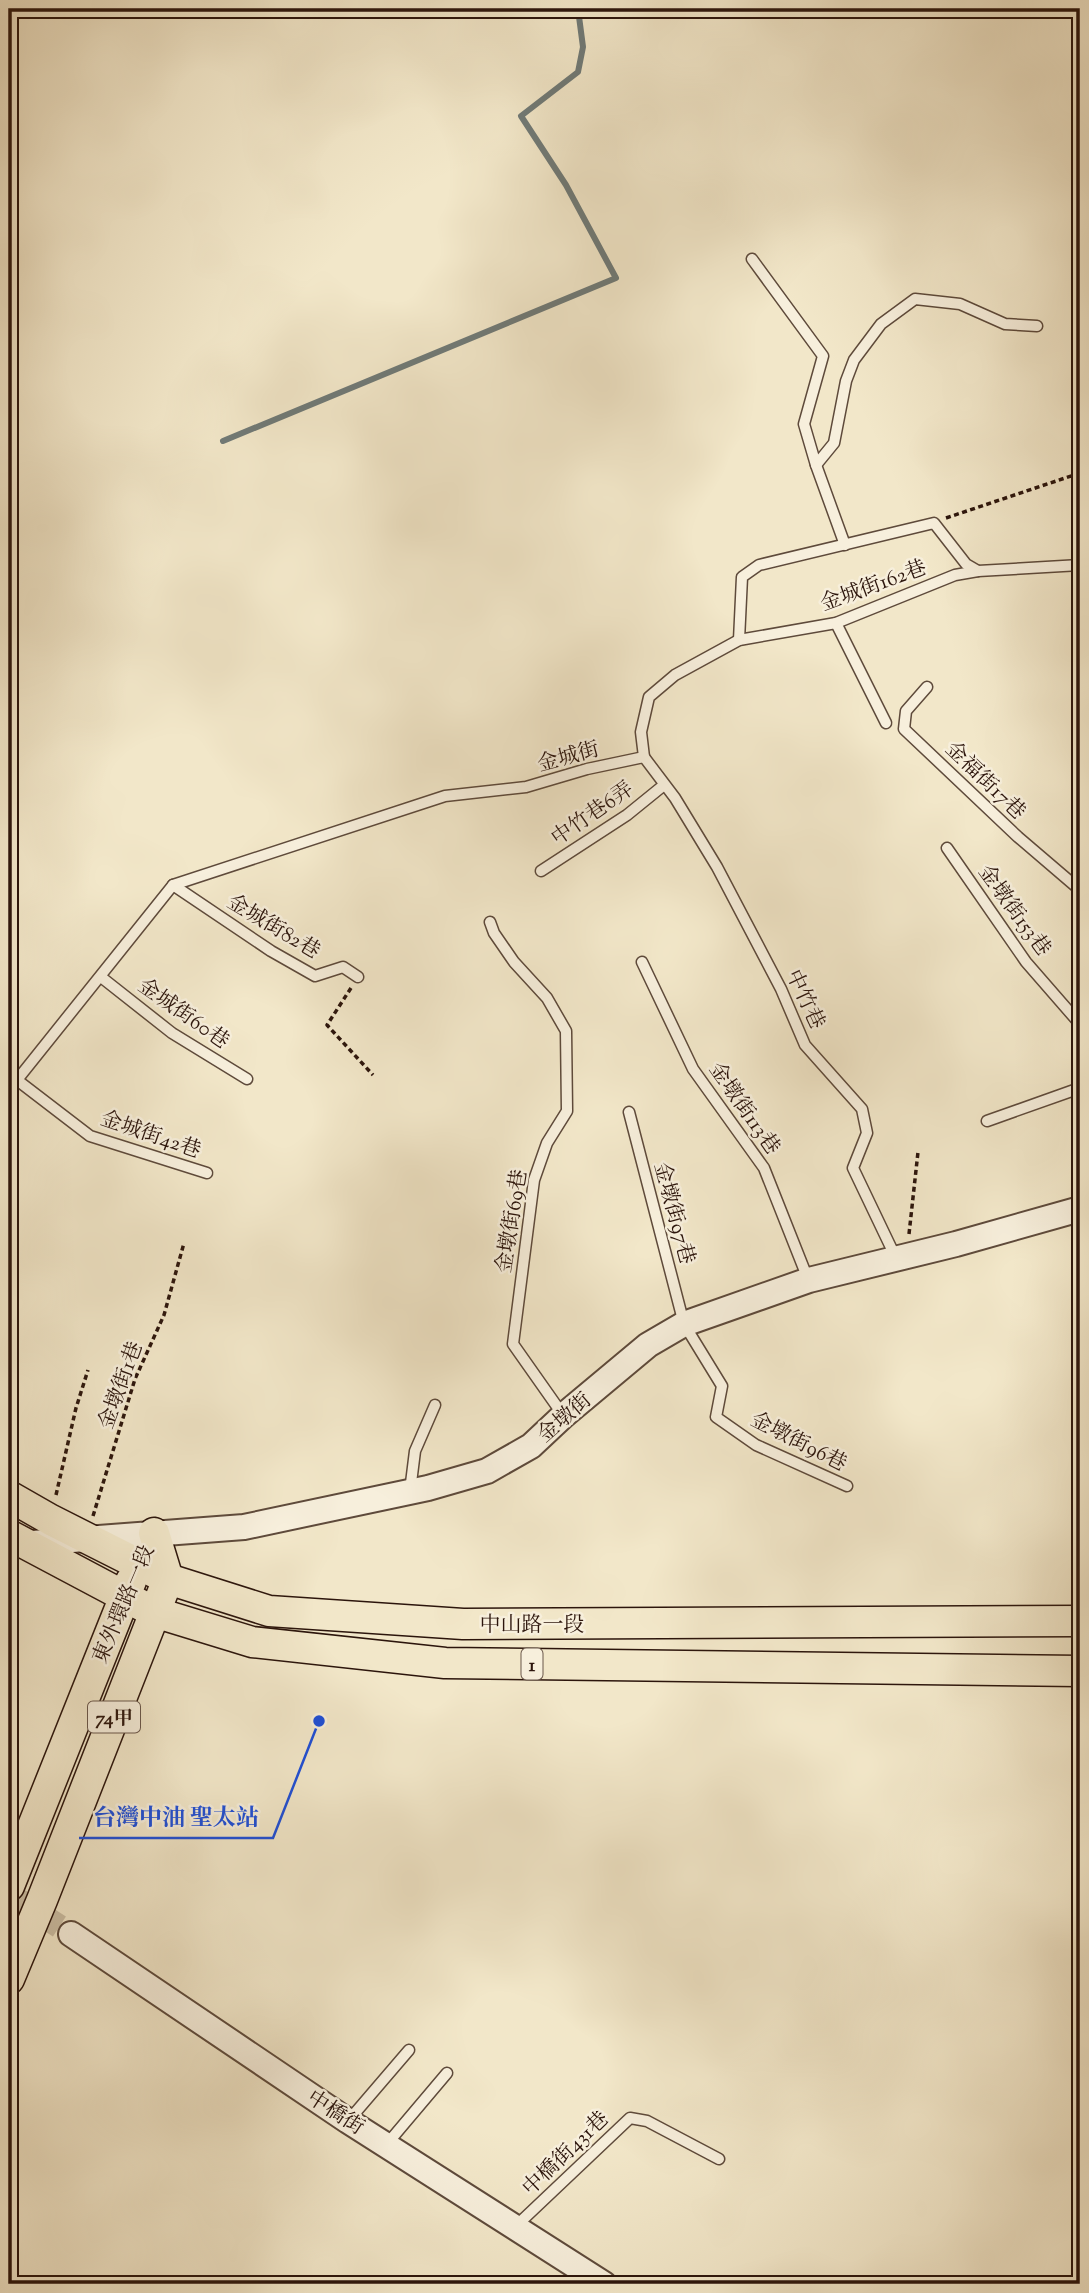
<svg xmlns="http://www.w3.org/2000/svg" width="1089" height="2293" font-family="'Sorts Mill Goudy','Noto Serif TC',serif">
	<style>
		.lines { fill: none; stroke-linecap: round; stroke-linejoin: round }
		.stream { stroke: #707a77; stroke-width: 6 }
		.tertiary-tunnel { stroke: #cabda3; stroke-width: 24; stroke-dasharray: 24 12; stroke-linecap: butt }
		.service-casing { stroke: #5e4a3b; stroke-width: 13 }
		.tertiary-casing { stroke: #5e4a3b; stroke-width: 28 }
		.primary-casing { stroke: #2c150c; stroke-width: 33 }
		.path { stroke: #2c150c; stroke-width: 3.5; stroke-dasharray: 5 3.5; stroke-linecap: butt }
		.service { stroke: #f7efdc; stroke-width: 10 }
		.tertiary { stroke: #f7efdc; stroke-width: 24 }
		.primary { stroke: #f2e7c9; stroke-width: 30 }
		.labels { text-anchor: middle; stroke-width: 5; stroke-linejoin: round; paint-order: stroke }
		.shield { fill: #f7efdc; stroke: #69564a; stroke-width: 2 }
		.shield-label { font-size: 19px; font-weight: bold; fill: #2c150c }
		.street-label { font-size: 21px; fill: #2c150c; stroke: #f7efdc }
		.leader { fill: none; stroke: #1d4ed8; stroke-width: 2.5 }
		.callout-dot { fill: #1d4ed8; stroke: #f7efdc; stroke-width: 2.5 }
		.callout-label { font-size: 23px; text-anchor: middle; font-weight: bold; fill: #1d4ed8; stroke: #f7efdc; stroke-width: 5; stroke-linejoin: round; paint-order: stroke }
	</style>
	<rect width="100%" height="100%" fill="#f2e7c9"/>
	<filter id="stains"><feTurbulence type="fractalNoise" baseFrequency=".00286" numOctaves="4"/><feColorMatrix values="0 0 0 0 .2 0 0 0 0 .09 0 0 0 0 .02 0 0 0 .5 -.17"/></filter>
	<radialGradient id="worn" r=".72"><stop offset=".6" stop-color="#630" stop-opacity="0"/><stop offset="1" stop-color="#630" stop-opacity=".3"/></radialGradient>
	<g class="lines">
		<!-- stream -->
		<path class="stream" d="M223 441 616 278 566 185 521 116 578 72 583 47 578 9"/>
		<!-- tertiary-tunnel -->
		<path class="tertiary-tunnel" d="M9 1894 71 1934"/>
		<defs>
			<g id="service">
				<path d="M752 259 823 356 804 424 816 465 845 545"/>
				<path d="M816 465 834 443 846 381 854 360 881 324 915 299 960 304 1005 324 1037 326"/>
				<path d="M836 623 886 723"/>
				<path d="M739 640 742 577 759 565 934 523 966 564 978 571"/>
				<path d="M927 687 906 711 904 729 1018 837 1080 890"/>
				<path d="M644 757 675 798 717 867 781 989 805 1045 862 1109 867 1133 853 1168 896 1258"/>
				<path d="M947 848 1026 962 1080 1024"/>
				<path d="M541 871 627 815 664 785"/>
				<path d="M173 885 271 951 315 976 343 967 358 977"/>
				<path d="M490 922 494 933 514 962 547 998 566 1031 567 1111 547 1143 534 1180 513 1344 563 1415"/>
				<path d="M642 962 693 1069 764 1168 808 1279"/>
				<path d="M101 977 172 1033 247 1079"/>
				<path d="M9 1077 17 1080 173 885 445 796 526 787 587 769 644 757 641 732 649 697 675 675 739 640 836 623 955 575 978 571 1080 565"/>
				<path d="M17 1080 90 1136 207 1173"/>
				<path d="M629 1112 684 1324 722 1386 716 1417 756 1445 847 1486"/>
				<path d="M987 1121 1080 1088"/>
				<path d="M410 1491 415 1451 435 1405"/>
				<path d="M349 2120 409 2050"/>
				<path d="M387 2144 447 2073"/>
				<path d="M516 2226 630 2118 647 2121 719 2159"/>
			</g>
			<g id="tertiary">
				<path d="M19 1544 244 1527 428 1488 487 1471 531 1446 563 1416 648 1345 684 1324 809 1280 956 1244 1080 1209"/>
				<path d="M71 1934 348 2121 604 2284"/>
			</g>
			<g id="primary">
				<path d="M9 1496 51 1520 168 1579 269 1611 463 1624 1080 1621"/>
				<path d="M9 1535 154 1612 252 1642 445 1663 1080 1671"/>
				<path d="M9 1886 131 1581"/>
				<path d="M9 1979 42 1900 168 1579 154 1533"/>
			</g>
		</defs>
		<!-- service casing -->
		<use href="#service" class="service-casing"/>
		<!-- tertiary casing -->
		<use href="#tertiary" class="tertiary-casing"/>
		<!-- primary casing -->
		<use href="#primary" class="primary-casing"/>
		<!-- path -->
		<g class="path">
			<path d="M946 518 1080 473"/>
			<path d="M351 988 327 1025 373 1075"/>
			<path d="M909 1234 918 1152"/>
			<path d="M56 1495 76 1408 88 1370"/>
			<path d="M93 1516 135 1379 164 1315 184 1243"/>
		</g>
		<!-- service -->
		<use href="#service" class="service"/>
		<!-- tertiary -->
		<use href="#tertiary" class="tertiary"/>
		<!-- primary -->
		<use href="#primary" class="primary"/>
	</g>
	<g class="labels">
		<!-- shield labels -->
		<g class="shield">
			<rect x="521.5" y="1648.5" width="21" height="31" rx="5"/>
			<rect x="88" y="1701.5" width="52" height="31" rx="5"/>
		</g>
		<g class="shield-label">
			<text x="532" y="1671">1</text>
			<text x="114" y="1724">74甲</text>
		</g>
		<!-- street labels -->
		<g class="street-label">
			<text transform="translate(873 585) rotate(-20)" y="7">金城街162巷</text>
			<text transform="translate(568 756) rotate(-15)" y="7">金城街</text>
			<text transform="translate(986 780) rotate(44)" y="7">金福街17巷</text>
			<text transform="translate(592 813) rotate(-35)" y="7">中竹巷6弄</text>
			<text transform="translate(1015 910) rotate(54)" y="7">金墩街153巷</text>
			<text transform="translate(274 926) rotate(31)" y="7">金城街82巷</text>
			<text transform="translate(806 999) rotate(65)" y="7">中竹巷</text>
			<text transform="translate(184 1013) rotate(35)" y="7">金城街60巷</text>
			<text transform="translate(745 1108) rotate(55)" y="7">金墩街113巷</text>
			<text transform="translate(151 1134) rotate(19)" y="7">金城街42巷</text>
			<text transform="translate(675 1213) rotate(75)" y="7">金墩街97巷</text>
			<text transform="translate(511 1221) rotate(-81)" y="7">金墩街69巷</text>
			<text transform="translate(120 1385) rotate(-70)" y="7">金墩街1巷</text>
			<text transform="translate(564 1417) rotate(-41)" y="7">金墩街</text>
			<text transform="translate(799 1441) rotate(27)" y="7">金墩街96巷</text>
			<text transform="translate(123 1604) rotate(-67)" y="7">東外環路一段</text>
			<text x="532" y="1631">中山路一段</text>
			<text transform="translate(336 2112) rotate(33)" y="7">中橋街</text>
			<text transform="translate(565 2153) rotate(-44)" y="7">中橋街431巷</text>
		</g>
	</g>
	<!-- callouts -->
	<path class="leader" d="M319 1721L273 1838H79"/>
	<circle class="callout-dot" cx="319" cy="1721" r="7"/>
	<g class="callout-label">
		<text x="176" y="1825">台灣中油 聖太站</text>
	</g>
	<!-- margin -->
	<rect width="1089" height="2293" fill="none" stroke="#f2e7c9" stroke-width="35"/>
	<rect x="10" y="10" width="1068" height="2272" fill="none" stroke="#2c150c" stroke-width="3.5"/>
	<rect x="18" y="18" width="1054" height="2258" fill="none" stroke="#2c150c" stroke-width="2"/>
	<rect width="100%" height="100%" filter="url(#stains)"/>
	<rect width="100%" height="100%" fill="url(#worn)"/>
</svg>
